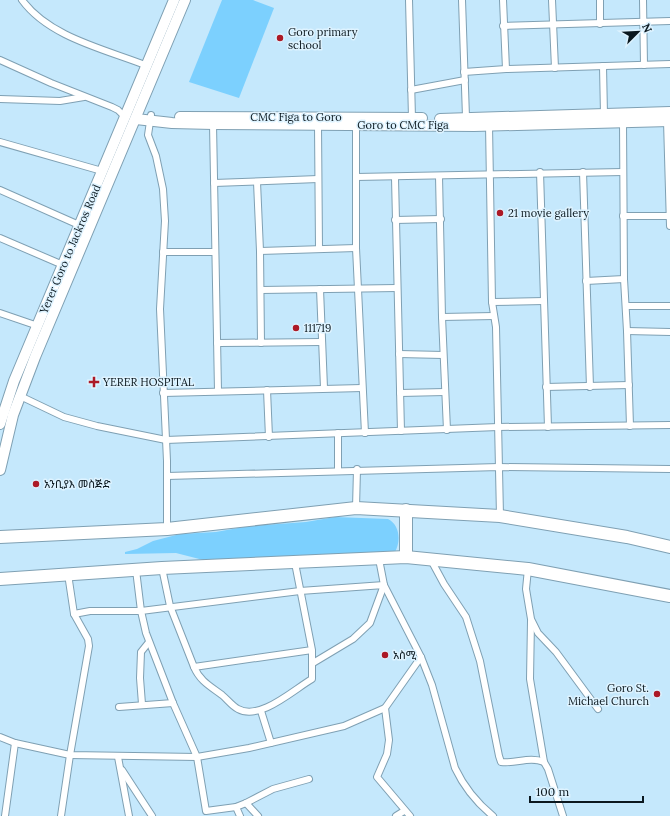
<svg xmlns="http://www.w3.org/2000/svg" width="670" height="816" font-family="Lora,'Noto Sans Ethiopic',serif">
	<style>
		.green { fill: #7cd0fe }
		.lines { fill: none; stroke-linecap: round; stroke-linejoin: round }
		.street-casing { stroke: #7fa0b3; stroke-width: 8 }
		.primary-casing { stroke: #7fa0b3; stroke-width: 12 }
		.highway-casing { stroke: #7fa0b3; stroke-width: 14 }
		.street { stroke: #fff; stroke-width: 6 }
		.primary { stroke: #fff; stroke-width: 10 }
		.highway { stroke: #fff; stroke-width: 12 }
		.poi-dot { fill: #ac1926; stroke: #def3ff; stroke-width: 1.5 }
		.labels { text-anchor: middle; stroke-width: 3; stroke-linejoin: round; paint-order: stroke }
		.poi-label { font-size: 11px; fill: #0b181f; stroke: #def3ff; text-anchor: start }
		.street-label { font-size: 11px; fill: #0b181f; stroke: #def3ff }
	</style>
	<rect width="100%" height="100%" fill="#c5e8fc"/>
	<!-- green -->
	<g class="green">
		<path d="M222 0H253L274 8 239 98 189 82Z"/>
		<path d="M335 517 388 519C400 525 401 541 395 552L215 563 176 553 125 554V552L137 549 153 541 180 534 216 532 249 526 306 522Z"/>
	</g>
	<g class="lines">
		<defs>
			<g id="street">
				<path d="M22 0C49 37 104 49 145 65"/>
				<path d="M409 0 412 118"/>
				<path d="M462 0 466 117"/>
				<path d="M503 0 506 69"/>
				<path d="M552 0 555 68"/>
				<path d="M600 0V24"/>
				<path d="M643 0 644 65"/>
				<path d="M503 26 670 21"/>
				<path d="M0 60 51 83 112 107 118 110 124 116"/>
				<path d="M603 66 604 115"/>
				<path d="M464 72 506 69 670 64"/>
				<path d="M411 90 465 80"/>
				<path d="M0 99 60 101 84 97"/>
				<path d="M151 115 148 135 156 156 163 189 165 221 160 309 167 461V529"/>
				<path d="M667 121 670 226"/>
				<path d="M623 122 624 279 627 331 630 426"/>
				<path d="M213 124 218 391"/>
				<path d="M318 125 319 249"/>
				<path d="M356 125V248L365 433"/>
				<path d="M489 125 492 302 496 327 500 516"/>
				<path d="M0 142 102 171"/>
				<path d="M540 172 548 427"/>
				<path d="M583 172 590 387"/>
				<path d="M439 176 442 317 447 430"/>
				<path d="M356 177 623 172"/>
				<path d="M395 178 401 431"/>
				<path d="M257 182 260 251 261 343"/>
				<path d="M214 183 318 179"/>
				<path d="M0 190 79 225"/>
				<path d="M623 216H670"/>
				<path d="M395 220 441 219"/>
				<path d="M0 238 63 265"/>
				<path d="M260 251 356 248"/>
				<path d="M163 252H215"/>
				<path d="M586 281 624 279"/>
				<path d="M320 289 324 388"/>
				<path d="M261 290 397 288"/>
				<path d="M492 302 544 301"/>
				<path d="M626 306H670"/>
				<path d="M0 313 38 326"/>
				<path d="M442 317 494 316"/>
				<path d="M627 331 670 332"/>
				<path d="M217 343 321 342"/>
				<path d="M399 354 443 355"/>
				<path d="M546 387 629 385"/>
				<path d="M267 390 269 437"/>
				<path d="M163 393 362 388"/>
				<path d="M400 393 445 392"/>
				<path d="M20 396 64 417 97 426 166 440 498 427 670 425"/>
				<path d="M338 433V470"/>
				<path d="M167 476 499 467 670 469"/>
				<path d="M356 508 357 469"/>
				<path d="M379 559 384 585 421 657 432 685 455 768C464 787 477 803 493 816"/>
				<path d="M431 560 444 584 466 617 480 661 499 756 501 762C516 764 529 756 544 762L548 769 563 816"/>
				<path d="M295 563 312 650V679C293 690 260 721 238 709 232 706 227 699 222 695 210 686 200 681 194 667L312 650"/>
				<path d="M162 568 170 606 194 667"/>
				<path d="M528 569 526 589 531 619 538 633 556 652 598 709"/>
				<path d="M136 570 141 611 146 633 173 703 197 757 206 811 236 807 246 803 258 816"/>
				<path d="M74 614 90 611H141L300 591 384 585 370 623 353 639 313 663"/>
				<path d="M531 621 530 679 544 762"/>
				<path d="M142 704 140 678 141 652 149 642"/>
				<path d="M119 707 173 703"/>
				<path d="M385 708 389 740 387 754 377 777 410 816"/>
				<path d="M261 711 271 743"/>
				<path d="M0 737 15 743 70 755 197 757 249 748 344 726 385 708 421 657"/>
				<path d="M118 757 129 816"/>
				<path d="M122 770 152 816"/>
				<path d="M246 803 273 789 309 779"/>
				<path d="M236 807 240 816"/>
				<path d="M5 816 15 743"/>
				<path d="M61 816 70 755 89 646 88 639 74 614 68 574"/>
				<path d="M396 816 404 811"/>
			</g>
			<g id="primary">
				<path d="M180 117 422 118"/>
				<path d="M136 119 172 123 213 124 474 126 670 121"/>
				<path d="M440 119 670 112"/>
				<path d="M0 424 14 381 174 0"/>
				<path d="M0 470 13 415 35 357 185 0"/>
			</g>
			<g id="highway">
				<path d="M0 537 167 529 356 508 500 516 627 537 670 547"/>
				<path d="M406 557V510"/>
				<path d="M0 579 162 568 406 557 528 569 670 596"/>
			</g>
		</defs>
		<!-- street casing -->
		<use href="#street" class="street-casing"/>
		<!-- primary casing -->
		<use href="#primary" class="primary-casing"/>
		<!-- highway casing -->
		<use href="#highway" class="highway-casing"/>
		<!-- street -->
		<use href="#street" class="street"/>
		<!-- primary -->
		<use href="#primary" class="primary"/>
		<!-- highway -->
		<use href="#highway" class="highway"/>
	</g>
	<!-- markers -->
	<g class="poi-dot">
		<circle cx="280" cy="38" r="4"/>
		<circle cx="500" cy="213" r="4"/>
		<circle cx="296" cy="328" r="4"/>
		<path d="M92 376h4v4h4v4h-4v4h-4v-4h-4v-4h4z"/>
		<circle cx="36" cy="484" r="4"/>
		<circle cx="385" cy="655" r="4"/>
		<circle cx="657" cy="694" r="4"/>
	</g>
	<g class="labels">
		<!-- poi labels -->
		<g class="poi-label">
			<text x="288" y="36">Goro primary<tspan x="288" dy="13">school</tspan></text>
			<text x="508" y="217">21 movie gallery</text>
			<text x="304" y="332">111719</text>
			<text x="103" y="386">YERER HOSPITAL</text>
			<text x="44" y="488">አንቢያእ መስጅድ</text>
			<text x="393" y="659">አስሚ</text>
			<text x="649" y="692" text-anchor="end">Goro St.<tspan x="649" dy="13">Michael Church</tspan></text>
		</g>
		<!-- street labels -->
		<g class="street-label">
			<text x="296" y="121">CMC Figa to Goro</text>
			<text x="403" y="129">Goro to CMC Figa</text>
			<text transform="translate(70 249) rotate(-67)" y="4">Yerer Goro to Jackros Road</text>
		</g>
	</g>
	<!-- north arrow -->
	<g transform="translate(638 32) rotate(66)" stroke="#def3ff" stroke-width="3" paint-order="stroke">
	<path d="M0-3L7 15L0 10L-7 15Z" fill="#0b181f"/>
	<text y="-6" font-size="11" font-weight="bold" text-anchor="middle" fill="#0b181f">N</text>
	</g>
	<!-- scale -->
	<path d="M530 796v6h113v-6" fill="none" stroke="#0b181f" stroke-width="2"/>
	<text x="536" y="796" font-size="12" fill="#0b181f" stroke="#def3ff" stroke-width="3" paint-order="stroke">100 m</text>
</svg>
